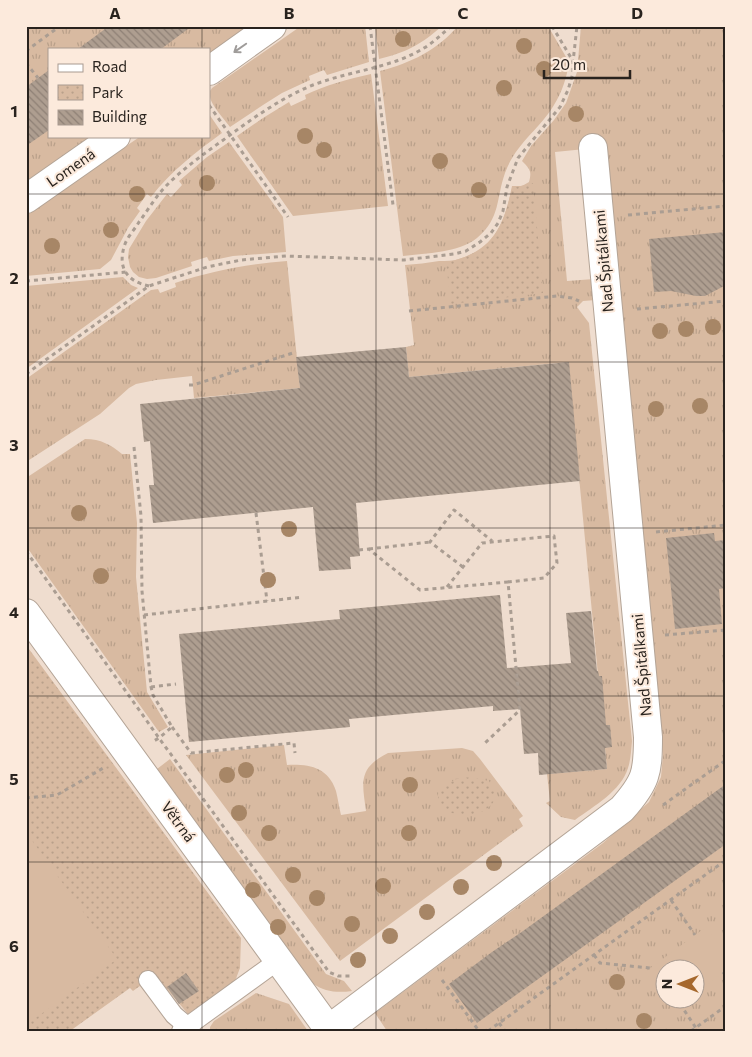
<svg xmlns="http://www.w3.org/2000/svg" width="752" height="1057" font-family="Commissioner,sans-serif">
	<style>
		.grass { fill: url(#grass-tufts); fill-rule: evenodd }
		.park { fill: url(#park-dots) }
		.garden { fill: #d8baa1 }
		.building { fill: url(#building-back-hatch) }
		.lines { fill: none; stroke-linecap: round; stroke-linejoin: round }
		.lane-casing { stroke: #b4a496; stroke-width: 20 }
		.street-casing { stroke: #b4a496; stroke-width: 30 }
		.path { stroke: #aa9d92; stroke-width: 3; stroke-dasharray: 4 4; stroke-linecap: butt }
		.lane { stroke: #fff; stroke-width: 18 }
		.street { stroke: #fff; stroke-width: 28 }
		.tree { fill: #a78666 }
		.oneway { stroke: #9f9c9a }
		.grid { fill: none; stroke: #29231e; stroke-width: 1; stroke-opacity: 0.55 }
		.labels { text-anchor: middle; stroke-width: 4; stroke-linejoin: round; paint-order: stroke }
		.street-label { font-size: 15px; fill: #29231e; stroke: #fceadc }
		.neatline { fill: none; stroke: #29231e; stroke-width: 2 }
		.grid-label { font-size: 16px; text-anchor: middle; font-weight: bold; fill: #29231e }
	</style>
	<defs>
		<pattern id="grass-tufts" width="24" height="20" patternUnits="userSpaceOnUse" patternTransform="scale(1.25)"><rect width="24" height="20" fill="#d8baa1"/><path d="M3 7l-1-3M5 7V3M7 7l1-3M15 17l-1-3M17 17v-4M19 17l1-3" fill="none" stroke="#b9a08a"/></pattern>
		<pattern id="park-dots" width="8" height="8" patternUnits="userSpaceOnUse" patternTransform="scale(1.25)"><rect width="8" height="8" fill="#d8baa1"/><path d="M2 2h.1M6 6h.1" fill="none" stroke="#b9a08a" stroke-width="1.8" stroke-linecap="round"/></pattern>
		<pattern id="building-back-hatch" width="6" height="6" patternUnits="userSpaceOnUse" patternTransform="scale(1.25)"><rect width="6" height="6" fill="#ae9e90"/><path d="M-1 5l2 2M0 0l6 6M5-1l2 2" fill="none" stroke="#8e8075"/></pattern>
	</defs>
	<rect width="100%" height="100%" fill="#efddcf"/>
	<!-- grass -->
	<g class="grass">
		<path d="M26 26H267L209 67V49H49V136H108L26 193Z"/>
		<path d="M301 26H365L369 62 327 75 324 70 309 76 310 80 282 93 263 105 230 127C225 120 210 104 210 96 209 91 210 91 212 88Z"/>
		<path d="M375 26H442C422 44 405 53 379 59Z"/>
		<path d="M458 26H548L569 62C567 77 562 92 554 105 539 130 516 143 505 173 496 198 501 218 477 238 458 253 427 253 403 256L380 71C411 63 437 50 458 26Z"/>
		<path d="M581 26H726V1031H387L375 1013 603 843 649 802 661 777 663 755 623 358 595 148 555 152 567 281 594 279 596 300 583 301 577 307 589 323 632 741C631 750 631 759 628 768 621 791 594 806 575 820L561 817 546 803 550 801 547 774 607 769 568 362 409 377 406 347 414 345 405 265C416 264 428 263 439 261 446 261 453 261 459 259 496 247 505 221 512 186H522L529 182C532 171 530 169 522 161L531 146 554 120 566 103 577 72ZM664 970H694V1000H664Z"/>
		<path d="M371 74 388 206 293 216 237 136 263 118 289 102 291 106 306 99 305 95C326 85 348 79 371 74Z"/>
		<path d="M209 114 222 133C196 152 171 171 151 197L147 194 137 208 140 211 128 228 111 260 100 269 26 276V214L141 136H209Z"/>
		<path d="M229 142 283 217 286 252 233 256 209 261 207 257 191 262 192 266 156 278 147 279 139 277 133 272 130 267 128 257 129 249 146 221 167 194 171 197 182 185 179 181 207 157Z"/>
		<path d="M287 261 300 388 194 398 192 376 156 380 136 384 129 388 100 414 26 462V379L151 290 158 289 160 293 176 287 175 283C212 271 248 264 287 261Z"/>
		<path d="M123 277 131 285 138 288 26 369V286Z"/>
		<path d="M85 439C101 439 111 445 122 454H130L137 523 136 577 147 692 168 727 159 732 26 546V478Z"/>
		<path d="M284 745 287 765C309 764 328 767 336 791 338 799 339 807 341 815L366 811C362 782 358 768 388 753L462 748 473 751 480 759 523 816 519 819 523 826 340 961 186 755Z"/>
		<path d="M170 759 326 974 344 981 352 991C337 993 325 992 312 983L157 769Z"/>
		<path d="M256 993 289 1004 308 1031H210V1027L214 1021Z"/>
	</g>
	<!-- park -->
	<g class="park">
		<path d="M533 183 543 293 451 304 446 263C456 260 466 257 476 252 500 238 506 213 512 188Z"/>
		<path d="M26 645 241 938 240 968 235 981 188 1014 155 975 133 991 130 988 70 1031H26Z"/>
		<path d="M461 777 474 778 489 781 497 794C495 799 493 804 489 807 477 820 438 818 438 796 438 791 440 788 443 786 448 782 456 780 461 777Z"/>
	</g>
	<!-- garden -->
	<g class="garden">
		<path d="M26 832 117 959 26 1025Z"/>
		<path d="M706 927 726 954V970L695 994 694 970H664V997L645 972Z"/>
	</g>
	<!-- building -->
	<g class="building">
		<path d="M109 26H192L161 49H78Z"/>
		<path d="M49 70V130L26 146V87Z"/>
		<path d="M726 232V285L705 296H696L671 291 654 292 649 239Z"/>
		<path d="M406 347 409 377 569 362 580 481 356 503 360 556 350 557 351 569 319 571 313 507 153 523 149 485H154L150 441 144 442 140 404 300 388 296 357Z"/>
		<path d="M714 533 715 541 726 540V588L719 589 722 624 675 629 666 538Z"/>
		<path d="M500 595 507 668 571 663 566 613 591 611 597 671H598L599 676H602L606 725H610L612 747 605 748 607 769 539 775 538 753 524 754 520 709 493 711V706L349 719 350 727 189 742 179 634 340 619 339 610Z"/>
		<path d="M726 784V844L477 1023 449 984 492 952 523 931Z"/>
		<path d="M186 973 199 991 179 1004 167 987Z"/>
	</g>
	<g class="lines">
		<defs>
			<g id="lane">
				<path d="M148 980 174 1015 187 1026 191 1031"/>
				<path d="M181 1031 279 960"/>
			</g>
			<g id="street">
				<path d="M209 71 272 26"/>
				<path d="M26 199 116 136"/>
				<path d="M26 613 330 1031"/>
				<path d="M329 1029 622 809C646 782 648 773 648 737L593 148"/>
			</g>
		</defs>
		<!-- lane casing -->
		<use href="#lane" class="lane-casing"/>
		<!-- street casing -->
		<use href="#street" class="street-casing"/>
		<!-- path -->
		<g class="path">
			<path d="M370 26 393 205"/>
			<path d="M552 26 573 61"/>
			<path d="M26 51 60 26"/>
			<path d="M26 63 38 78"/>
			<path d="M209 105 288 217"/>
			<path d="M628 215 726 206"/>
			<path d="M26 281 126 272"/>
			<path d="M149 286C126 281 117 267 125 244 128 236 135 229 139 222 148 210 156 196 167 185 184 168 205 153 226 138 253 118 281 98 313 85 349 71 392 68 424 48 434 42 442 34 451 26"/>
			<path d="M637 309 726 301"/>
			<path d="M409 311 557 296 572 298 579 301"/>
			<path d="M26 374 149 286 207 267 241 260 286 256 404 260 454 254 466 251 480 242 491 233 498 223 503 211 507 187 518 158 560 107 568 90 573 73V62L577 26"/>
			<path d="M189 385H193L296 352"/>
			<path d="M134 447 141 516 142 591 151 687 153 695 172 727 159 738 152 742"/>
			<path d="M256 513 267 601"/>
			<path d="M656 532 726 525"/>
			<path d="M369 549 430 542"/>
			<path d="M359 550 369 549 371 551 420 590 508 582 520 710 485 743"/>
			<path d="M26 551 159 738 329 972 338 976H350"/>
			<path d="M463 567 430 542 454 510 492 541"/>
			<path d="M447 587 482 543 554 536 557 563 544 578 508 582"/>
			<path d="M144 615 303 597"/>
			<path d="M665 635 726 630"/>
			<path d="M151 687 176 684"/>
			<path d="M172 727 191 753 294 743 295 753"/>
			<path d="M26 798 57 795 105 767"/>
			<path d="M663 805 726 760"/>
			<path d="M671 900 695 935"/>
			<path d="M594 955 600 963 650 968"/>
			<path d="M723 972 726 976"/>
			<path d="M442 980 479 1031"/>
			<path d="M680 1004 698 1031"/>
			<path d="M499 1023 505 1031"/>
			<path d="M488 1031 726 860"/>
			<path d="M691 1031 726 1006"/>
		</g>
		<!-- lane -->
		<use href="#lane" class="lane"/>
		<!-- street -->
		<use href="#street" class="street"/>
	</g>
	<!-- trees -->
	<g class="tree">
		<circle cx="403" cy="39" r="8"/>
		<circle cx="524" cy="46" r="8"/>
		<circle cx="544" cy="69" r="8"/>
		<circle cx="504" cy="88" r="8"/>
		<circle cx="576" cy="114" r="8"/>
		<circle cx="305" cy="136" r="8"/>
		<circle cx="324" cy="150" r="8"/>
		<circle cx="440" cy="161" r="8"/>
		<circle cx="207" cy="183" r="8"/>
		<circle cx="479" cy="190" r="8"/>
		<circle cx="137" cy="194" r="8"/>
		<circle cx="111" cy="230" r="8"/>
		<circle cx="52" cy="246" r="8"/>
		<circle cx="713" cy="327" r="8"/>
		<circle cx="686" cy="329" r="8"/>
		<circle cx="660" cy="331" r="8"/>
		<circle cx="700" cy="406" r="8"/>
		<circle cx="656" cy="409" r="8"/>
		<circle cx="79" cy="513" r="8"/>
		<circle cx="289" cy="529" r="8"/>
		<circle cx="101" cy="576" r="8"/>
		<circle cx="268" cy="580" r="8"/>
		<circle cx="246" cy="770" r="8"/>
		<circle cx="227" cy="775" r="8"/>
		<circle cx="410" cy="785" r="8"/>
		<circle cx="239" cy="813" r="8"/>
		<circle cx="269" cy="833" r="8"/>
		<circle cx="409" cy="833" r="8"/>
		<circle cx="494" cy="863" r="8"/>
		<circle cx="293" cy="875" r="8"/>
		<circle cx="383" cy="886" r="8"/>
		<circle cx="461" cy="887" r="8"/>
		<circle cx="253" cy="890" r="8"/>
		<circle cx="317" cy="898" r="8"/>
		<circle cx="427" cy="912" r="8"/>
		<circle cx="352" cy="924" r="8"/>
		<circle cx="278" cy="927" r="8"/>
		<circle cx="390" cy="936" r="8"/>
		<circle cx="358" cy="960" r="8"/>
		<circle cx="617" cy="982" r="8"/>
		<circle cx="644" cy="1021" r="8"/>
	</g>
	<!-- one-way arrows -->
	<defs><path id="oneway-shaft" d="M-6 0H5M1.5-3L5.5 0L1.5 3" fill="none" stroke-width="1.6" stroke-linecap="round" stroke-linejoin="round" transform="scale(1.25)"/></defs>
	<use class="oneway" href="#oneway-shaft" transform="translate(240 48) rotate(145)"/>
	<!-- grid -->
	<path class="grid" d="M202 26V49M376 26V1031M550 26V1031M202 136V1031M26 194H726M26 362H726M26 528H726M26 696H726M26 862H726"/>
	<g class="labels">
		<!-- street labels -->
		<g class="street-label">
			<text transform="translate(71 168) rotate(-35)" y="5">Lomená</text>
			<text transform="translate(604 261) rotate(-95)" y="5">Nad Špitálkami</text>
			<text transform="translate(642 665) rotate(-95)" y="5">Nad Špitálkami</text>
			<text transform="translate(178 822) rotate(54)" y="5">Větrná</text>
		</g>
	</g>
	<!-- border -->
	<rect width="752" height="1057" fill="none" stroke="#fceadc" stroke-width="55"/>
	<!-- legend -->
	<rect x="48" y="48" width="162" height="90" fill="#fceadc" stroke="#a89a90"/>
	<rect x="58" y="64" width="25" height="8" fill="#ffffff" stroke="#a89a90"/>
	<text x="92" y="72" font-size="15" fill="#29231e">Road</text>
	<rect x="58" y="85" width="25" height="15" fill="url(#park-dots)" stroke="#a89a90"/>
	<text x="92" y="98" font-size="15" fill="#29231e">Park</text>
	<rect x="58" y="110" width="25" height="15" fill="url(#building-back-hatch)" stroke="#a89a90"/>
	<text x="92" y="122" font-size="15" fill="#29231e">Building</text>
	<!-- north arrow -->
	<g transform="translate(680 984) rotate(270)"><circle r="24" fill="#fceadc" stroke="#a89a90"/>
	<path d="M0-4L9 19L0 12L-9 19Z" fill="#a6682d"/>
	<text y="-8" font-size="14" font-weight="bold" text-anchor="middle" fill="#29231e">N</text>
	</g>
	<!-- scale -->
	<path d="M544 70v8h86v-8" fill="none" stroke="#29231e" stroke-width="2.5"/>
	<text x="552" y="70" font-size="15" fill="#29231e" stroke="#fceadc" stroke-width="4" paint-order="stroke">20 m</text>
	<rect x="28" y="28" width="696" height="1002" class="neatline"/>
	<g class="grid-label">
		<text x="115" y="19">A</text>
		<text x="289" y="19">B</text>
		<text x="463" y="19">C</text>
		<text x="637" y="19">D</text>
		<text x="14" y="117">1</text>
		<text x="14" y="284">2</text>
		<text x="14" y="451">3</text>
		<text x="14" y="618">4</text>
		<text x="14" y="785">5</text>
		<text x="14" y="952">6</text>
	</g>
</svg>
